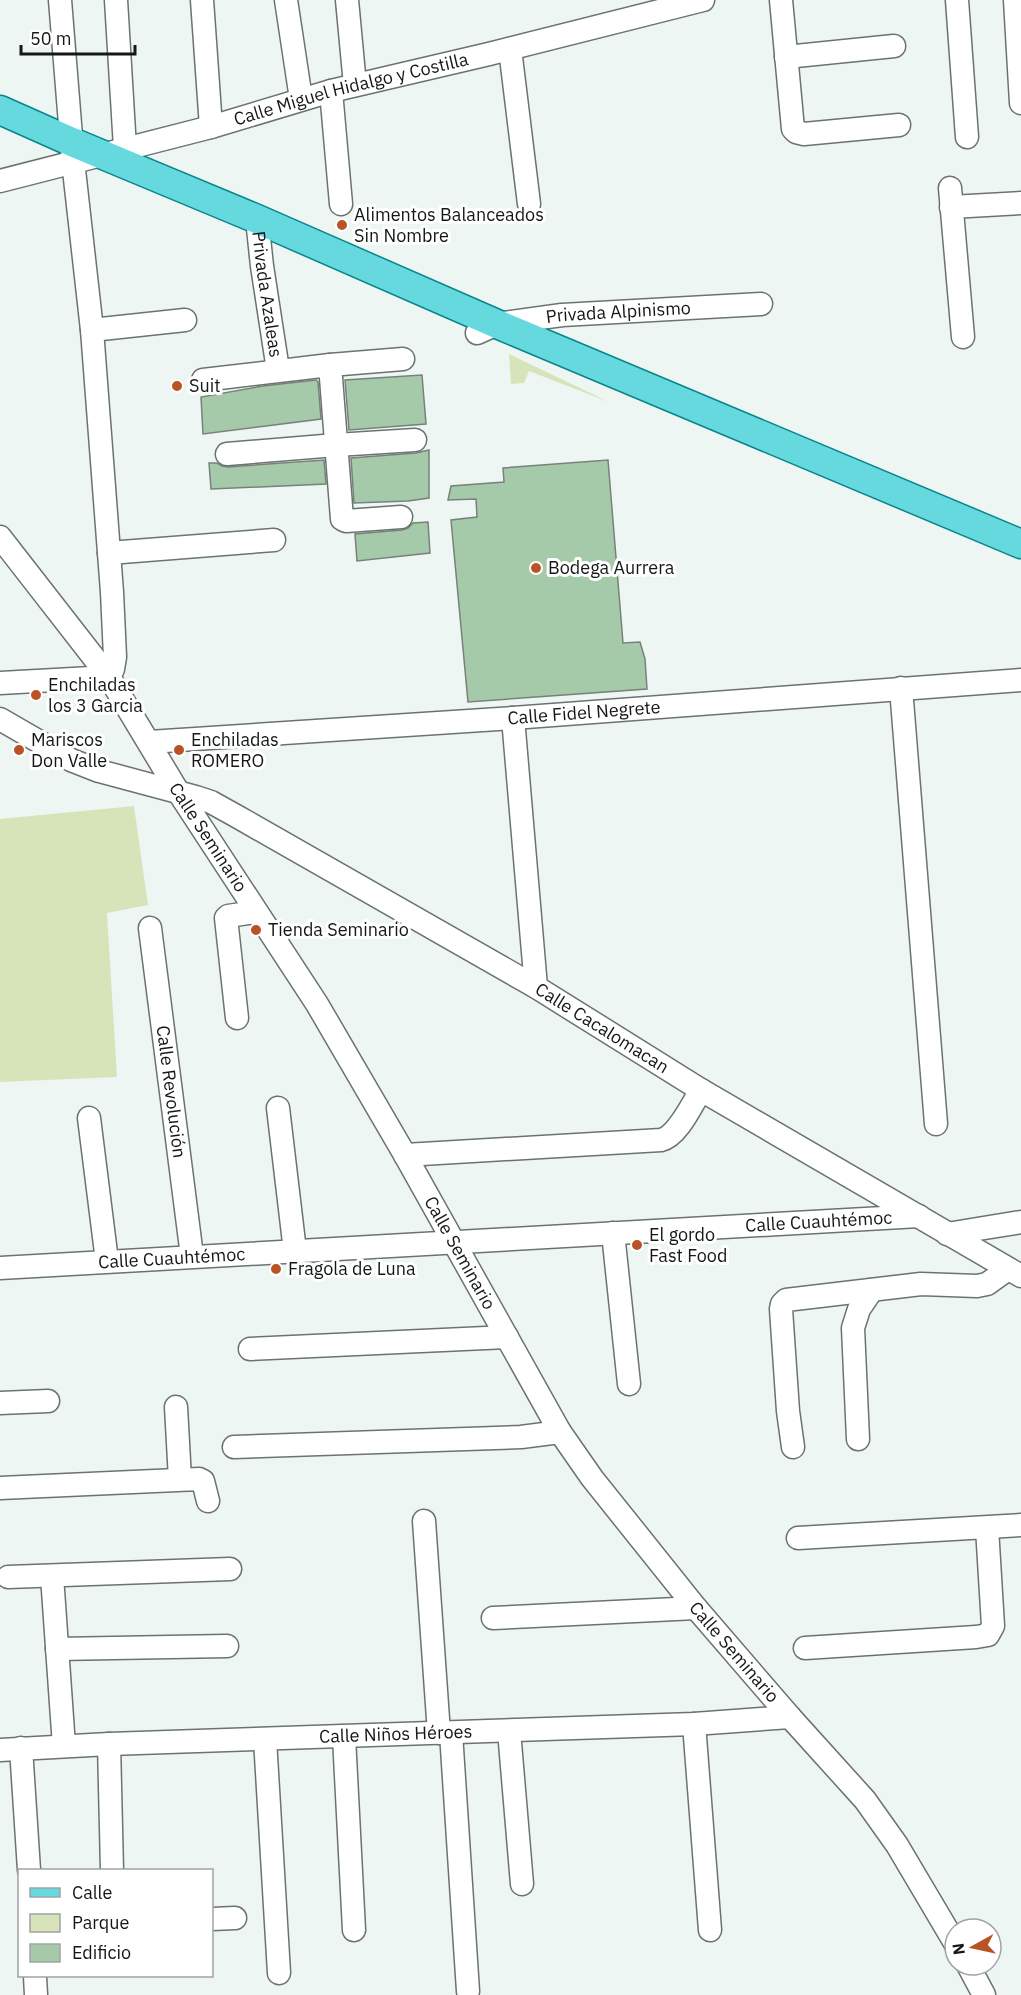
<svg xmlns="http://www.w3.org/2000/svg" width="1021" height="1995" font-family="'IBM Plex Sans',sans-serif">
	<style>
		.green { fill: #d7e4ba }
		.building { fill: #a5caa9; stroke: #7a807b; stroke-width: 1.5 }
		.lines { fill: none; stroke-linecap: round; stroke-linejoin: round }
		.minor-casing { stroke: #6a7370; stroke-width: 25 }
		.major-casing { stroke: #07858b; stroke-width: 31 }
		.minor { stroke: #fff; stroke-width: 22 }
		.major { stroke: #66d9df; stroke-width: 28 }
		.poi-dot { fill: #b95326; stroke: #fff; stroke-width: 2 }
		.labels { text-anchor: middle; stroke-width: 6; stroke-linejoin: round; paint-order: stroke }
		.street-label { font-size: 18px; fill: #131716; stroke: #fff }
		.poi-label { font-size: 18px; fill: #131716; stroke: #fff; text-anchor: start }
	</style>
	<rect width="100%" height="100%" fill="#edf6f3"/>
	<!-- green -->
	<g class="green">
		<path d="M509 354 607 401 609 402 529 371 524 383 511 384Z"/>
		<path d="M134 806 148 905 107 913 117 1077 0 1082V819Z"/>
	</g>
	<!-- building -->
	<g class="building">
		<path d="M422 375 426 424 349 430 345 380Z"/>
		<path d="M316 380 318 382 321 419 203 434 201 397 263 386Z"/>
		<path d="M429 450V498L408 501 354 503 351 458 416 453Z"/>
		<path d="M324 460 326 484 211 489 209 463H217L222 466 228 467Z"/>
		<path d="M608 460 623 643 640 642 645 659 647 689 468 702 451 520 477 517 476 499 448 500 451 486 504 482 503 468Z"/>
		<path d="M428 522 430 553 357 561 355 534 402 530 408 528 413 523Z"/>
	</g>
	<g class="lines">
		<defs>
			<g id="minor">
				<path d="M60 0 73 161 92 330 112 592 115 657 113 669 109 677"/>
				<path d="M116 0 125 148"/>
				<path d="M202 0 211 127"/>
				<path d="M286 0 301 99"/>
				<path d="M347 0 355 85"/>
				<path d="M781 0 793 129 796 132 804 134 899 125"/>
				<path d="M957 0 967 137"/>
				<path d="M1015 0 1021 103"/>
				<path d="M510 49 529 204"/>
				<path d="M786 57 894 46"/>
				<path d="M331 91 341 204"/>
				<path id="s1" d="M0 181 211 127 331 91 489 54 703 0"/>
				<path d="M950 188 963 337"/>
				<path d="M951 207 1021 203"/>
				<path id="s2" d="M257 219 262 266 278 370"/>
				<path d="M92 330 185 320"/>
				<path id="s3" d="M477 333 497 324 562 315 761 304"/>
				<path d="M330 365 403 359"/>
				<path d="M203 380 330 365 342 519 346 521 401 517"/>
				<path d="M227 454 336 445 415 440"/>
				<path id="s4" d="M0 537 109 677 177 790 317 1004 405 1155 560 1432 592 1478 696 1608 790 1717 865 1800 897 1845 955 1943"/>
				<path d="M109 553 274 540"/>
				<path d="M0 683 109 677"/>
				<path d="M901 688 936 1124"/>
				<path d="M513 718 536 987"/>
				<path id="s5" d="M0 719 71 760 99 771 196 797 211 802 238 817 536 987 701 1090 1021 1276"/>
				<path id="s6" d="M149 742 513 718 1021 680"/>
				<path id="s7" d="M150 928 192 1256"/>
				<path d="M237 1018 226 918 228 916 255 912"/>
				<path d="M278 1108 295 1251"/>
				<path d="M89 1118 107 1261"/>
				<path d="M405 1155 661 1140C678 1136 692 1104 701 1090"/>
				<path d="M613 1233 629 1384"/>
				<path d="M947 1234 1021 1222"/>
				<path id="s8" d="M0 1268 919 1216"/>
				<path d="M250 1349 507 1337"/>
				<path d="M0 1403 48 1401"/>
				<path d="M176 1407 180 1479"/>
				<path d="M858 1439 853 1328 859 1309 872 1290"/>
				<path d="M234 1447 521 1437 560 1432"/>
				<path d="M793 1447 788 1411 781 1309 782 1304 786 1300 921 1284 977 1286 987 1284 1008 1269"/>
				<path d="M0 1488 199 1479 203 1481 208 1501"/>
				<path d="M424 1521 439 1733"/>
				<path d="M798 1538 1021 1525"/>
				<path d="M52 1576 64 1746"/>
				<path d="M8 1577 230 1569"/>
				<path d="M493 1618 696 1608"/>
				<path d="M805 1648 976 1637 988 1635 993 1626 987 1528"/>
				<path d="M57 1649 227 1646"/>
				<path d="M694 1724 710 1930"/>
				<path d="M509 1731 522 1884"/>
				<path d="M451 1733 468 1991"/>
				<path d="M344 1737 354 1930"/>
				<path d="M265 1739 279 1973"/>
				<path d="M109 1744 112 1870"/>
				<path d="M21 1748 29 1870"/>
				<path id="s9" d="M0 1750 109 1744 694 1724 790 1717"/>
				<path d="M212 1919 235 1918"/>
				<path d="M968 1965 984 1995"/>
				<path d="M35 1976 36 1995"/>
			</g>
			<path id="major" d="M0 110 72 142 257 219 497 324 1021 544"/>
		</defs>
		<!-- minor casing -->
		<use href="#minor" class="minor-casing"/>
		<!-- major casing -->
		<use href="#major" class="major-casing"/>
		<!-- minor -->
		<use href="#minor" class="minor"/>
		<!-- major -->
		<use href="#major" class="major"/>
	</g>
	<!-- markers -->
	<g class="poi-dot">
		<circle cx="342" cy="225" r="6"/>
		<circle cx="177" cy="386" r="6"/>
		<circle cx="536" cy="568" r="6"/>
		<circle cx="36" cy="695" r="6"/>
		<circle cx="19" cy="750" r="6"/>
		<circle cx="179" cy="750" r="6"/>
		<circle cx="256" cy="930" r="6"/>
		<circle cx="637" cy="1245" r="6"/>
		<circle cx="276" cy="1269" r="6"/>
	</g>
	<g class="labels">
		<!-- street labels -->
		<g class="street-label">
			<text dy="6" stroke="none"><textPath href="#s1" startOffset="363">Calle Miguel Hidalgo y Costilla</textPath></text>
			<text dy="6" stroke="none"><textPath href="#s2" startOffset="76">Privada Azaleas</textPath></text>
			<text dy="6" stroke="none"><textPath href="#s3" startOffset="144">Privada Alpinismo</textPath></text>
			<text dy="6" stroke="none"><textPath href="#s6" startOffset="436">Calle Fidel Negrete</textPath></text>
			<text dy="6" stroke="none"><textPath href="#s4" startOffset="366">Calle Seminario</textPath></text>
			<text dy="6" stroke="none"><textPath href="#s5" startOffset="680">Calle Cacalomacan</textPath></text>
			<text dy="6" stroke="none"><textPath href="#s7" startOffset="165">Calle Revolución</textPath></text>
			<text dy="6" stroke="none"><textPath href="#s8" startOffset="820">Calle Cuauhtémoc</textPath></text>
			<text dy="6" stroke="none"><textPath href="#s4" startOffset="852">Calle Seminario</textPath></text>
			<text dy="6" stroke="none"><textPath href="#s8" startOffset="172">Calle Cuauhtémoc</textPath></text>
			<text dy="6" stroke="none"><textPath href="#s4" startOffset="1338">Calle Seminario</textPath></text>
			<text dy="6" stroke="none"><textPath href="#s9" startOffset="396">Calle Niños Héroes</textPath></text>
		</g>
		<!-- poi labels -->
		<g class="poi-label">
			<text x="354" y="221">Alimentos Balanceados<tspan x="354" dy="21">Sin Nombre</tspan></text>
			<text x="189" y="392">Suit</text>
			<text x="548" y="574">Bodega Aurrera</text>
			<text x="48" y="691">Enchiladas<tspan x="48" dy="21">los 3 Garcia</tspan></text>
			<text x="31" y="746">Mariscos<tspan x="31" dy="21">Don Valle</tspan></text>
			<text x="191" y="746">Enchiladas<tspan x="191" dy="21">ROMERO</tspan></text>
			<text x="268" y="936">Tienda Seminario</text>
			<text x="649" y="1241">El gordo<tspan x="649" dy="21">Fast Food</tspan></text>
			<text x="288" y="1275">Fragola de Luna</text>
		</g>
	</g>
	<!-- legend -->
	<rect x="18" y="1869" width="195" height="108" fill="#ffffff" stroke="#a1a2a2" stroke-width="1.5"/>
	<rect x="30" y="1888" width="30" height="9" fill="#66d9df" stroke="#a1a2a2" stroke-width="1.5"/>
	<text x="72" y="1899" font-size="18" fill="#131716">Calle</text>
	<rect x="30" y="1914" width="30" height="18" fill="#d7e4ba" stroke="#a1a2a2" stroke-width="1.5"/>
	<text x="72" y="1929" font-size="18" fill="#131716">Parque</text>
	<rect x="30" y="1944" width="30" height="18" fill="#a5caa9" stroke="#a1a2a2" stroke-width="1.5"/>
	<text x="72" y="1959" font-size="18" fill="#131716">Edificio</text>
	<!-- north arrow -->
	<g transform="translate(973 1947) rotate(262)"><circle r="28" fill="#ffffff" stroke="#a1a2a2" stroke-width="1.5"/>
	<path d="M0-4.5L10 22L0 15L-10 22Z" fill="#b95326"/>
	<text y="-9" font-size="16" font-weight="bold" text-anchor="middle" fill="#131716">N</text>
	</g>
	<!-- scale -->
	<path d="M21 45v9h114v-9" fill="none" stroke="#131716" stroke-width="3"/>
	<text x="30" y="45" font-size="18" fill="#131716" stroke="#ffffff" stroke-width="4.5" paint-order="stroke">50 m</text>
</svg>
